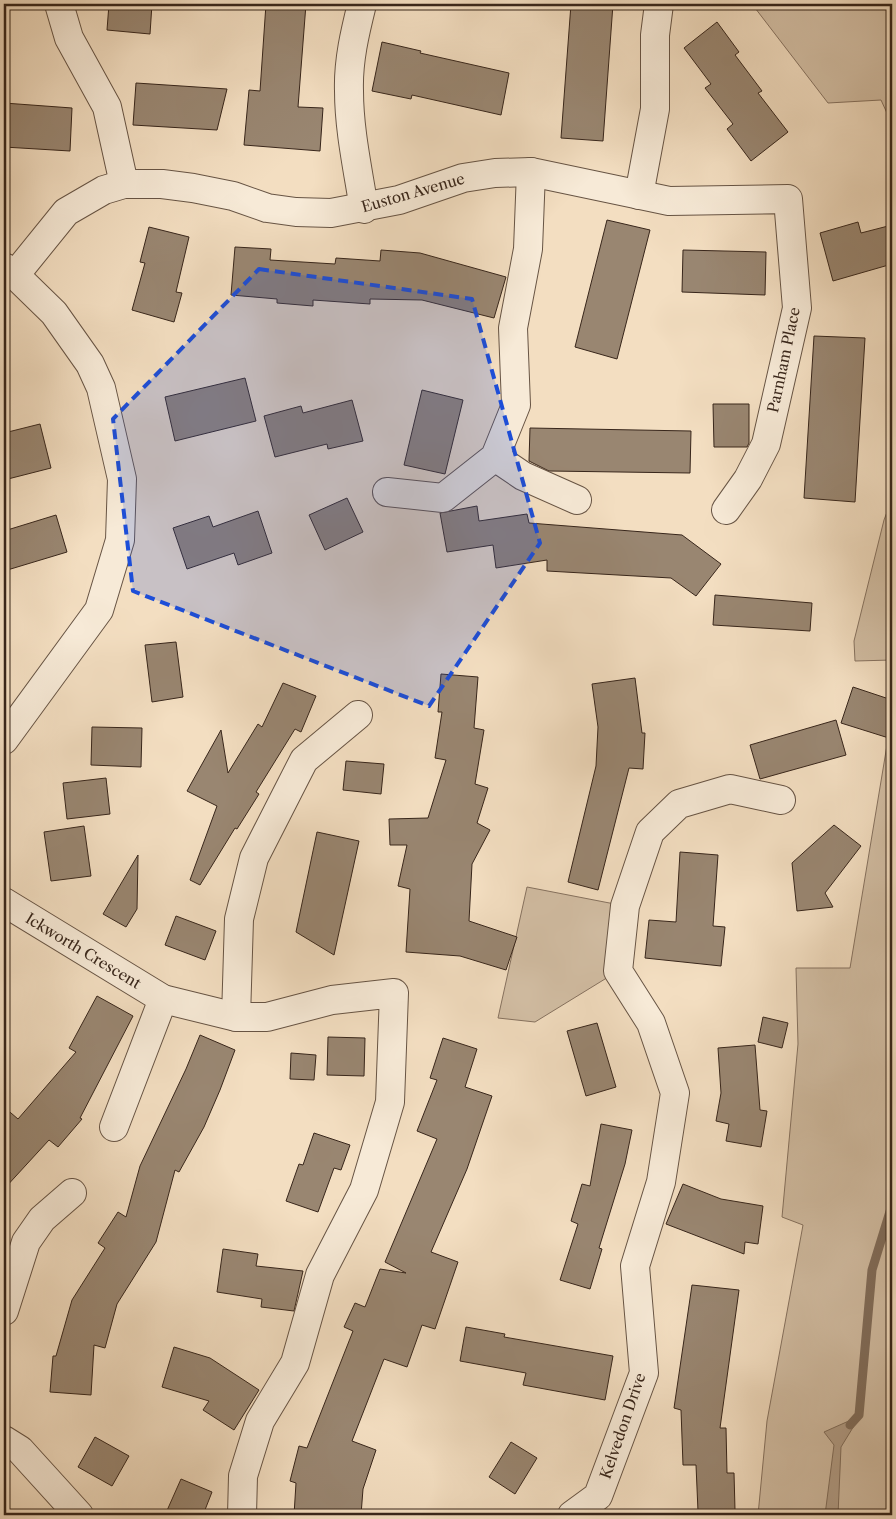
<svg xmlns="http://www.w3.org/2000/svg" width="896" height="1519" font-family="'Libre Caslon Text',serif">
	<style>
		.green { fill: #d3bfa5; stroke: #867260 }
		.water { fill: #b39f89; stroke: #826f5d }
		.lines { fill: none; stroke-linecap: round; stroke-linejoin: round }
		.stream { stroke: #826f5d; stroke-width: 9 }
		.building { fill: #998671; stroke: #38261b }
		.minor-casing { stroke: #675444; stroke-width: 30 }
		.minor { stroke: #f7ead7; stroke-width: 28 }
		.marked { fill: #1d4ed8; fill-opacity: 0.2; stroke: #1d4ed8; stroke-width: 4; stroke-dasharray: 10 6; stroke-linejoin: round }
		.labels { text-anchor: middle; stroke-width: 4; stroke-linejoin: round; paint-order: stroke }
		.street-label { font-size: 15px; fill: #38261b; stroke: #f7ead7 }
	</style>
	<rect width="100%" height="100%" fill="#f3dec1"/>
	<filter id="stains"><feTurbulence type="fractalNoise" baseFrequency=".004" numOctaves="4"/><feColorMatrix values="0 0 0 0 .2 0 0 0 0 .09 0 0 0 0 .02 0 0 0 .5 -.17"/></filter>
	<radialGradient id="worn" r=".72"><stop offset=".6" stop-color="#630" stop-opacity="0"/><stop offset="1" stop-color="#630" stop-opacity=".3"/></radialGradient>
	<!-- green -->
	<g class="green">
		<path d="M752 4H892V124L881 100 828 103Z"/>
		<path d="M892 499V660L855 661 854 641 884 520Z"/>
		<path d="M892 715V1515H758L767 1421 803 1225 782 1217 798 1044 796 968H850Z"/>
		<path d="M527 887 625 906 618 971 535 1022 498 1018Z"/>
	</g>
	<!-- water -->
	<path class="water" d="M860 1416 841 1447 838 1515H825L834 1445 824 1432Z"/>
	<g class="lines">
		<!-- stream -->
		<path class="stream" d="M850 1425 859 1415 872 1270 892 1205"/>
	</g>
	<!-- building -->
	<g class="building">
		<path d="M109 4H152L150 34 107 30Z"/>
		<path d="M266 4H306L298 107 323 108 320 151 244 145 249 90 260 91Z"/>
		<path d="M571 4H613L603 141 561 138Z"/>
		<path d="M717 22 739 52 735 55 762 91 758 93 788 132 751 161 727 129 733 124 705 88 711 84 684 48Z"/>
		<path d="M382 42 421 51 420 53 509 73 501 115 412 95 411 99 372 91Z"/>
		<path d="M136 83 227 89 217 130 133 125Z"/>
		<path d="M4 103 72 108 70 151 4 147Z"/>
		<path d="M607 220 650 230 617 359 575 347Z"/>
		<path d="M858 222 861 233 892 225V264L833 281 820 233Z"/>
		<path d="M149 227 189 237 176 292 182 293 174 322 132 310 145 263 140 262Z"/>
		<path d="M235 247 271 249 270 260 335 264 336 258 380 261 381 250 420 253 506 277 494 318 422 300 370 299V304L313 300V306L277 303V299L231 295Z"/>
		<path d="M683 250 766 252 765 295 682 292Z"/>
		<path d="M814 336 865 338 855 502 804 498Z"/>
		<path d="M245 378 256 421 175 441 165 397Z"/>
		<path d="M422 390 463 400 445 474 404 465Z"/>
		<path d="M352 400 363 441 328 449 327 444 275 457 264 416 301 406 303 413Z"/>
		<path d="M713 404H749V443L747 447H714Z"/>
		<path d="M40 424 51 468 4 480V433Z"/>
		<path d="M530 428 691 431 690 473 549 471 529 461Z"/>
		<path d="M347 498 363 532 325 550 309 515Z"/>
		<path d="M477 506 479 521 527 514 529 523 682 535 721 564 696 596 671 578 547 571V560L496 568 493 545 447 552 440 513Z"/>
		<path d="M258 511 272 553 238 565 234 553 187 569 173 528 209 516 213 527Z"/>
		<path d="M56 515 67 552 4 571V531Z"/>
		<path d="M715 595 812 603 810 631 713 625Z"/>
		<path d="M176 642 183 697 152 702 145 645Z"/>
		<path d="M441 674 478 677 474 728 484 730 475 784 488 788 477 823 490 830 472 864 469 921 517 937 506 970 460 956 406 952 410 889 398 886 407 845H390L389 819 428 818 446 760 435 758 442 712H438Z"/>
		<path d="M635 678 642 733H645L643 769 629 768 598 890 568 882 596 766 598 727 592 684Z"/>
		<path d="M283 683 316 696 301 732 295 729 256 792 259 794 237 829 235 828 200 885 190 880 217 806 187 791 221 730 228 773 258 724 262 727Z"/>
		<path d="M853 687 892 700V739L841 723Z"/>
		<path d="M836 720 846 755 760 779 750 745Z"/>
		<path d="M92 727 142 728 141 767 91 765Z"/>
		<path d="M346 761 384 764 381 794 343 790Z"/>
		<path d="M106 778 110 814 67 819 63 783Z"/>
		<path d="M834 825 861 846 825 893 833 907 797 911 792 863Z"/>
		<path d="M84 826 91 876 51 881 44 832Z"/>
		<path d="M317 832 359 841 334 955 296 932Z"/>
		<path d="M680 852 718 855 713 926 725 927 721 966 645 958 649 920 676 922Z"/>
		<path d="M138 855 137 909 126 927 103 914Z"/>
		<path d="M176 916 216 931 205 960 165 945Z"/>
		<path d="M97 996 133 1016 80 1118 82 1119 58 1147 49 1140 4 1189V1107L18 1119 76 1052 69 1048Z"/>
		<path d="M763 1017 788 1023 782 1048 758 1042Z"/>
		<path d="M597 1023 616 1087 586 1096 567 1031Z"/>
		<path d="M200 1035 235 1050 220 1090 204 1127 179 1172 175 1170 156 1242 117 1304 105 1348 94 1345 91 1395 50 1392 53 1356H56L72 1300 105 1248 98 1243 118 1212 126 1217 140 1166 186 1069Z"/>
		<path d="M328 1037 365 1038 364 1076 327 1075Z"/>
		<path d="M443 1038 477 1049 465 1087 492 1096 467 1169 431 1252 458 1262 435 1329 422 1325 407 1367 384 1359 352 1441 376 1450 363 1489 361 1515H294L296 1483 290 1481 299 1446 307 1448 353 1331 344 1327 355 1303 365 1307 380 1269 406 1273 385 1262 437 1139 417 1131 437 1080 430 1078Z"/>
		<path d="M755 1045 760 1110 767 1111 761 1147 726 1141 729 1124 716 1121 721 1093 718 1048Z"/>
		<path d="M291 1053 316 1055 314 1080 290 1079Z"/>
		<path d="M601 1124 632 1130 625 1164 599 1248 602 1249 590 1289 560 1280 578 1224 571 1221 582 1184 590 1186Z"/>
		<path d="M314 1133 350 1145 341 1170 334 1168 318 1212 286 1201 299 1164 303 1165Z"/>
		<path d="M683 1184 721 1199 763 1206 758 1244 745 1242 744 1254 666 1224Z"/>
		<path d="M223 1249 258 1254 256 1266 303 1271 294 1311 261 1307 262 1299 217 1292Z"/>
		<path d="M692 1285 739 1290 720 1428H726L727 1473H734L735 1510 698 1511 696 1465H683L681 1410 674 1408Z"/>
		<path d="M466 1327 505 1334 504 1337 613 1356 605 1400 523 1385 526 1373 460 1361Z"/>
		<path d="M174 1347 210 1358 259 1390 234 1430 203 1410 209 1401 162 1387Z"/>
		<path d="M95 1437 129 1456 112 1486 78 1467Z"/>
		<path d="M511 1442 537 1458 515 1494 489 1477Z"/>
		<path d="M181 1479 212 1492 203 1515H165Z"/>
	</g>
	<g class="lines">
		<defs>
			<g id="minor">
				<path d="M59 4 69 38 107 107 124 184"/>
				<path d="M362 4C355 32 348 61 349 91 349 130 358 170 364 209"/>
				<path d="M639 195 655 109V35L659 4"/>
				<path d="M4 267 15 275 54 313 90 364 101 388 122 479 120 540 99 610 4 740"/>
				<path d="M15 275 66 212 104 190 124 184H162L193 188 233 196 267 208 296 212 331 213 399 200 463 178 495 173 531 172 669 201 788 199 797 308 766 444 748 479 726 510"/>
				<path d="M495 457 523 476 577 500"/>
				<path d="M387 492 443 498 495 457 516 405 513 328 528 249 531 172"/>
				<path d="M4 902 163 999 236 1017H267L332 1000 394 993 390 1102 364 1190 320 1275 295 1363 260 1421 243 1476 242 1515"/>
				<path d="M236 1017 239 919 254 858 304 760 358 715"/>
				<path d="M114 1127 163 999"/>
				<path d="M4 1311 26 1242 42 1219 72 1193"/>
				<path d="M4 1440 20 1450 79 1515"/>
				<path d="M572 1515 598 1496 644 1373 635 1266 661 1182 675 1093 651 1023 618 971 625 906 650 832 679 804 730 789 781 800"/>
			</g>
		</defs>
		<!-- minor casing -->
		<use href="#minor" class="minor-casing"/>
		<!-- minor -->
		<use href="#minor" class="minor"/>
	</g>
	<!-- marked area -->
	<path class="marked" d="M259 269 472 299 540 543 429 706 133 591 113 419Z"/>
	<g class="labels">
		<!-- street labels -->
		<g class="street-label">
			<text transform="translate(413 193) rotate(-16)" y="5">Euston Avenue</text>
			<text transform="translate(784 360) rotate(-78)" y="5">Parnham Place</text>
			<text transform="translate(83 951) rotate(31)" y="5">Ickworth Crescent</text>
			<text transform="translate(623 1426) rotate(-71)" y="5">Kelvedon Drive</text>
		</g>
	</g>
	<!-- margin -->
	<rect width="896" height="1519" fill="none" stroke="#f3dec1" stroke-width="20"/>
	<rect x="5" y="5" width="886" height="1509" fill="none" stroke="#38261b" stroke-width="2.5"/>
	<rect x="10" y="10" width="876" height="1499" fill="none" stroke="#38261b"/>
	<rect width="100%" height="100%" filter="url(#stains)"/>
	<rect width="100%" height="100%" fill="url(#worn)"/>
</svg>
